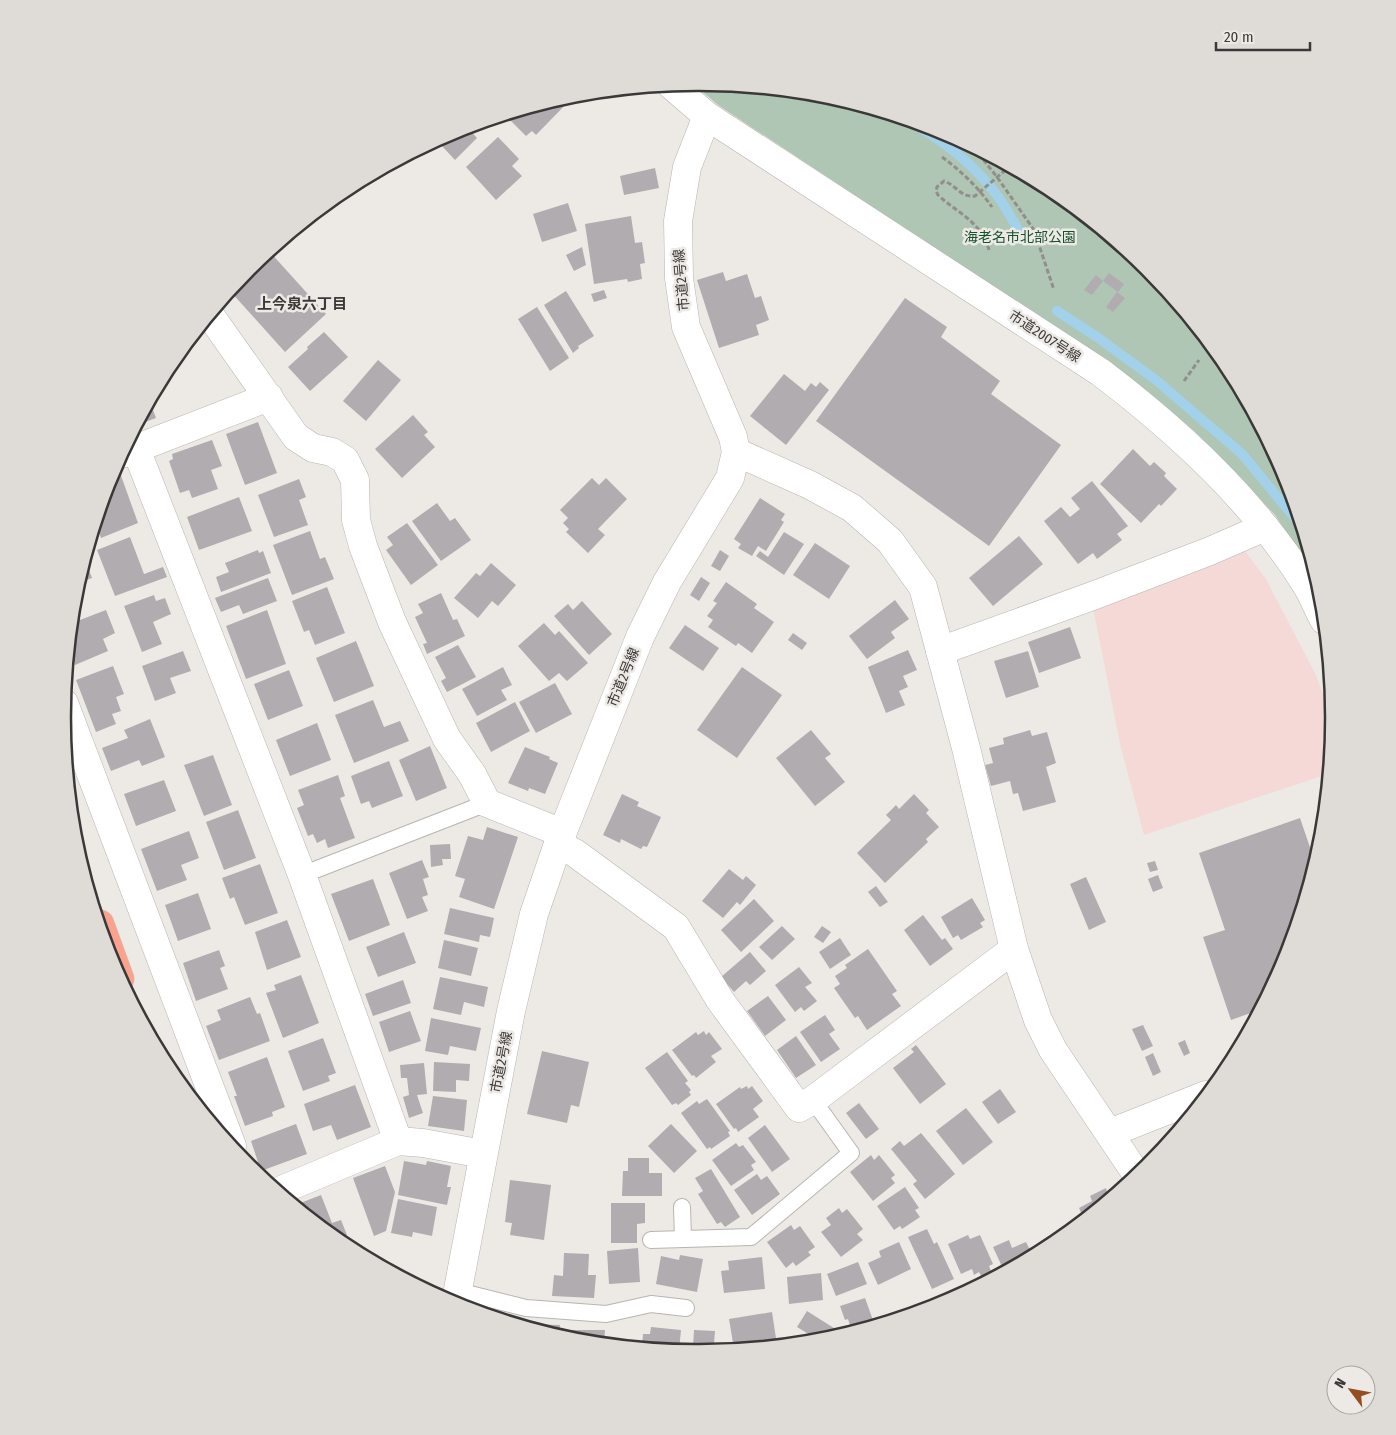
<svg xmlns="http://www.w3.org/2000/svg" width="1396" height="1435" font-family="'Fira Sans Condensed','Noto Sans JP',sans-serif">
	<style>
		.industrial { fill: #f4d9d7 }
		.green { fill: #aec6b3 }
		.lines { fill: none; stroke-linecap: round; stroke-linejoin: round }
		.stream { stroke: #a2d1e9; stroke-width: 10 }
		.building { fill: #b1acb0 }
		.service-casing { stroke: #b8b5b1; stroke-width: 18 }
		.minor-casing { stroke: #b8b5b1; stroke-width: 29 }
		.tertiary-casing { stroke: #b8b5b1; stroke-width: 29 }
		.trunk-casing { stroke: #c8c8c7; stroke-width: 29 }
		.path { stroke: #918e8c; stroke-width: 3; stroke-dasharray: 5 2.5; stroke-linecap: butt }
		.service { stroke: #fff; stroke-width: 16 }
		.minor { stroke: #fff; stroke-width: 28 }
		.tertiary { stroke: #fff; stroke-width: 28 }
		.trunk { stroke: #fba28e; stroke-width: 28 }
		.labels { text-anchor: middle; stroke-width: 5; stroke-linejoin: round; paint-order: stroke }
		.park-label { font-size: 14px; fill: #15522b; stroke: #edeae6 }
		.street-label { font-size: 14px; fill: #3b3938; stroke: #edeae6 }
		.neighbourhood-label { font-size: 15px; font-weight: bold; fill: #3b3938; stroke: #edeae6 }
		.rim { fill: none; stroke: #3b3938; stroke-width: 2.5 }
	</style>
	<rect width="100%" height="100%" fill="#edeae6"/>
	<!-- industrial -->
	<path class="industrial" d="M1245 551 1266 579 1315 673 1333 718 1328 774 1144 835 1120 744 1093 608 1134 589Z"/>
	<!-- green -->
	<path class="green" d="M698 82 822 94 941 130 1051 189 1148 268 1227 365 1285 475 1316 576 1275 515 1194 431 1157 401 1036 315 718 105 692 83Z"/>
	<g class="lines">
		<!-- stream -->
		<g class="stream">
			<path d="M904 119C941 138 971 161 996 194 1007 208 1015 225 1024 240"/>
			<path d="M1057 311 1097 337 1156 380 1242 454 1300 524"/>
		</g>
	</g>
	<!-- building -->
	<g class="building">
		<path d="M570 96 572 98 536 135 532 131 526 136 505 115Z"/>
		<path d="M467 127 477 138 455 160 441 145 457 130Z"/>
		<path d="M498 137 519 159 512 166 522 176 496 200 466 167Z"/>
		<path d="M655 168 659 188 624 195 620 176Z"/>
		<path d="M568 203 577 231 542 242 533 214Z"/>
		<path d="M631 216 635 243 642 242 645 263 640 264 642 279 628 282 627 279 594 284 585 224Z"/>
		<path d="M582 247 586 265 574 271 566 255Z"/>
		<path d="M269 251 326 314 285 352 230 291 249 268Z"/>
		<path d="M723 272 726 281 747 274 755 298 761 296 769 320 756 325 759 335 719 348 697 280Z"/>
		<path d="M1109 273 1124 284 1118 292 1103 281Z"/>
		<path d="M1096 275 1103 281 1092 295 1084 290Z"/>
		<path d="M604 290 607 298 594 302 591 294Z"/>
		<path d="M566 291 594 336 578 346 579 348 573 353 544 305Z"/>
		<path d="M1117 292 1125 298 1113 312 1106 307Z"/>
		<path d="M905 298 947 327 941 337 1000 381 991 394 1061 445 989 546 816 421Z"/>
		<path d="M537 307 569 358 550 371 518 319Z"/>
		<path d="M324 332 348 357 310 391 288 367 308 349 307 347Z"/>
		<path d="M378 360 401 380 366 421 343 401Z"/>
		<path d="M784 374 805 391 811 383 816 387 820 382 829 390 786 445 750 416Z"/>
		<path d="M150 402 156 418 137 425 146 408Z"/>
		<path d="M413 415 428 432 424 435 435 447 402 478 375 449Z"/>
		<path d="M258 422 277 473 245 485 226 434Z"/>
		<path d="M212 440 222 466 211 470 218 489 192 498 189 490 180 493 169 461 173 459 172 454Z"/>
		<path d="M1133 449 1150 466 1154 462 1166 473 1164 476 1177 489 1161 506 1159 504 1141 523 1100 484Z"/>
		<path d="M119 470 138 523 101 538 96 524 111 474Z"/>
		<path d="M592 478 599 485 606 478 627 499 598 529 605 535 588 553 566 532 569 529 563 523 568 518 560 510Z"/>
		<path d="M299 479 306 497 299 500 308 525 274 537 258 495Z"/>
		<path d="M1092 481 1128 526 1117 534 1122 540 1097 559 1093 553 1078 564 1044 521 1061 507 1070 517 1080 509 1071 498Z"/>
		<path d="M239 497 252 531 199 550 187 517Z"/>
		<path d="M760 498 785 514 781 520 784 522 766 551 758 546 752 556 738 548 741 544 734 539Z"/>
		<path d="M437 503 450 521 455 518 471 540 441 561 412 521Z"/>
		<path d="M407 523 438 565 411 585 386 550 393 545 387 537Z"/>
		<path d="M310 531 320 559 325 557 334 579 292 595 273 545Z"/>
		<path d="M784 532 804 544 784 575 756 556 760 551 768 557Z"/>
		<path d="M1019 536 1043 564 993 606 969 578Z"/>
		<path d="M130 537 144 574 163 567 167 577 115 596 97 550Z"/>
		<path d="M815 543 850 566 829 599 793 575Z"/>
		<path d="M258 550 259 553 263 551 271 573 221 592 216 577 229 572 225 563Z"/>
		<path d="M720 550 729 556 720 571 711 566Z"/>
		<path d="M85 560 92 578 78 583Z"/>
		<path d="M491 563 516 585 498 606 492 601 478 618 454 598 476 573 480 576Z"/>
		<path d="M701 577 710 583 699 601 690 595Z"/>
		<path d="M268 578 277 601 243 614 239 605 221 612 215 598Z"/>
		<path d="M726 582 757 604 754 608 774 622 752 653 738 643 736 646 708 627 713 620 707 616 717 603 713 601Z"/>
		<path d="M77 587 80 596 74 598 75 593Z"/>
		<path d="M327 587 345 633 315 645 309 630 304 632 292 601Z"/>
		<path d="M441 593 453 620 457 619 465 636 427 654 423 644 427 643 415 617 423 613 418 604Z"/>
		<path d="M154 595 156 601 165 598 171 614 153 622 162 644 142 652 124 606Z"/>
		<path d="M895 600 909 619 891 632 895 638 867 659 849 636Z"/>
		<path d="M582 601 612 634 589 655 554 616 568 604 573 610Z"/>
		<path d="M106 610 115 633 103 639 108 651 75 665 69 651 72 623Z"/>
		<path d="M267 610 286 664 246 679 226 626Z"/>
		<path d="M544 623 555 635 559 631 588 663 567 681 559 673 549 681 518 646Z"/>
		<path d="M685 625 719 648 703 671 669 648Z"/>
		<path d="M1070 627 1081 658 1039 673 1028 642Z"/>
		<path d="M793 633 807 643 802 650 788 640Z"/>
		<path d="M356 641 374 686 334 702 316 658Z"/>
		<path d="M458 645 476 677 447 692 441 681 446 678 435 657Z"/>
		<path d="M908 650 917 670 903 676 908 687 899 691 905 705 886 713 868 667Z"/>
		<path d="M183 651 191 671 170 678 176 693 155 701 142 666Z"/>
		<path d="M1028 651 1039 687 1006 698 994 661Z"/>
		<path d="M113 666 124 694 116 697 121 711 112 714 116 724 96 732 76 680Z"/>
		<path d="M503 667 512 685 501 690 507 700 477 716 462 689Z"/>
		<path d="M742 667 782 695 737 758 697 730Z"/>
		<path d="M289 670 303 706 268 720 254 684Z"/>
		<path d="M555 683 572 714 536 733 519 702Z"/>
		<path d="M373 700 384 727 400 721 409 741 354 763 335 715Z"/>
		<path d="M515 702 530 731 491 752 476 723Z"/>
		<path d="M150 719 165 757 142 766 139 760 111 771 102 748 128 738 124 730Z"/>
		<path d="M317 723 331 760 290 776 276 740Z"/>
		<path d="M811 730 831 754 825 758 845 782 815 806 776 758Z"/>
		<path d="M1030 730 1032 736 1047 732 1056 763 1046 767 1056 802 1023 811 1018 793 1013 794 1010 781 991 786 985 765 993 763 989 748 1004 744 1003 738Z"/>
		<path d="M430 746 447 788 416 801 399 760Z"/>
		<path d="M525 747 550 757 549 759 558 763 545 794 529 788 528 791 508 783Z"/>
		<path d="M213 755 232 805 204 816 184 765Z"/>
		<path d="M389 761 403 796 372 808 369 801 361 804 351 776Z"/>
		<path d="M338 775 345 796 340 798 355 838 328 848 325 839 317 843 313 834 308 836 297 808 304 805 298 790Z"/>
		<path d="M164 780 176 811 136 826 124 794Z"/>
		<path d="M622 794 639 802 637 806 661 817 647 847 643 846 641 849 621 839 620 843 603 835Z"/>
		<path d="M914 794 929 810 926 813 939 827 926 839 928 842 885 883 857 853 891 820 886 815 896 805 899 809Z"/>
		<path d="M238 810 256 858 224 870 206 822Z"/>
		<path d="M1300 818 1315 862 1285 961 1259 1010 1231 1020 1203 937 1225 930 1199 853Z"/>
		<path d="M487 827 518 837 494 909 459 897 465 879 455 876 468 836 483 840Z"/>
		<path d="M189 831 199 858 181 865 187 880 157 891 141 849Z"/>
		<path d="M450 844 451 859H442L443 865 431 867 430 845Z"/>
		<path d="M422 860 429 877 423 879 428 895 422 897 428 911 407 919 389 873Z"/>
		<path d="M1155 861 1158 870 1150 872 1147 863Z"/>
		<path d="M260 864 278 913 245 925 234 897 230 899 222 878Z"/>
		<path d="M729 869 743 880 746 876 756 885 740 905 737 902 723 918 702 901Z"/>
		<path d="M1158 875 1163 888 1153 892 1148 879Z"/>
		<path d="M1086 877 1106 922 1089 930 1070 884Z"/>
		<path d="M373 879 390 925 349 941 331 894Z"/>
		<path d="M876 886 888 902 880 907 868 892Z"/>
		<path d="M198 893 211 929 178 941 165 905Z"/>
		<path d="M972 898 985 920 980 923 983 927 961 940 958 935 953 938 941 917Z"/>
		<path d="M754 899 774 921 741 952 721 930Z"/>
		<path d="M450 908 494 918 490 937 480 935 479 942 444 934Z"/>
		<path d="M923 915 942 940 945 938 953 949 930 966 904 930Z"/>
		<path d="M287 920 301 957 267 970 255 932Z"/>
		<path d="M782 926 795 939 772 960 759 947Z"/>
		<path d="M822 926 831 932 823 943 814 937Z"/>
		<path d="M404 932 416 963 378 977 366 947Z"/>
		<path d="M840 938 851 955 830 969 819 952Z"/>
		<path d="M444 940 478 948 471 976 438 968Z"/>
		<path d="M868 949 897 991 892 994 901 1006 867 1030 858 1016 855 1018 834 988 840 984 835 976 847 968 845 965Z"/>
		<path d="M219 950 225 966 220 968 228 989 196 1001 183 963Z"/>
		<path d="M750 952 766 971 750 985 746 981 734 992 721 977Z"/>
		<path d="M799 967 812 983 805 987 817 1001 804 1011 801 1007 795 1012 775 985Z"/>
		<path d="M301 975 319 1023 283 1038 266 993 276 990 274 985Z"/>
		<path d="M440 977 488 987 484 1007 464 1002 461 1015 433 1009Z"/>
		<path d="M403 980 411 1003 373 1016 365 994Z"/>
		<path d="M768 996 786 1020 765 1036 747 1011Z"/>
		<path d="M250 997 257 1014 260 1013 270 1041 219 1060 206 1026 221 1020 217 1010Z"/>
		<path d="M410 1011 421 1041 389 1052 379 1022Z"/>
		<path d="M825 1015 835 1030 829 1034 840 1049 821 1062 800 1032Z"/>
		<path d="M431 1018 481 1028 476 1051 450 1046 448 1055 425 1051Z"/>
		<path d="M1143 1025 1153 1046 1142 1051 1132 1029Z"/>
		<path d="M704 1031 706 1035 709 1032 722 1049 711 1056 716 1062 696 1078 694 1075 692 1076 672 1050 696 1032 698 1035Z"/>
		<path d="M796 1036 816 1065 796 1078 777 1050Z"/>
		<path d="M323 1038 336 1073 328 1076 330 1081 303 1091 288 1051Z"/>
		<path d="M1185 1040 1190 1053 1184 1056 1178 1043Z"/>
		<path d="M916 1045 946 1084 920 1104 893 1068 914 1052 911 1049Z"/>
		<path d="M542 1051 589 1062 579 1107 571 1105 567 1123 527 1114Z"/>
		<path d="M667 1052 688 1081 685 1083 691 1090 689 1092 691 1095 678 1105 676 1103 672 1105 645 1068Z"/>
		<path d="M1153 1053 1161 1072 1153 1076 1145 1057Z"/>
		<path d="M267 1057 285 1107 272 1112 273 1116 245 1126 234 1096H237L228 1072Z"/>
		<path d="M434 1062 470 1064 469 1081 456 1080V1092L433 1091Z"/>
		<path d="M424 1063 427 1094 417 1095 423 1113 409 1118 403 1097 409 1095 407 1078H401L400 1065Z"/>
		<path d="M355 1085 371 1127 337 1140 331 1125 313 1131 304 1104Z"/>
		<path d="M747 1086 748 1089 752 1086 763 1101 753 1109 759 1117 738 1132 736 1128 734 1129 716 1104 740 1087 741 1089Z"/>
		<path d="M1000 1089 1016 1112 998 1124 982 1102Z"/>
		<path d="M433 1096 467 1100 464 1131 428 1126Z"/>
		<path d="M707 1099 730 1131 728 1132 730 1136 711 1149 710 1147 707 1149 681 1113 697 1101 699 1104Z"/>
		<path d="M859 1103 879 1129 866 1139 846 1113Z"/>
		<path d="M966 1108 993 1142 963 1165 936 1131Z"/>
		<path d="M296 1124 307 1154 261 1171 251 1141Z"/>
		<path d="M671 1124 697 1151 674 1173 648 1146Z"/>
		<path d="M765 1125 790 1159 772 1172 748 1138Z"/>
		<path d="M921 1133 955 1174 925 1199 913 1184 917 1181 891 1149 900 1141 904 1146Z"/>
		<path d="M736 1143 739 1147 743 1145 756 1162 751 1165 754 1170 731 1186 712 1160Z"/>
		<path d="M871 1155 874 1160 879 1155 895 1175 891 1178 895 1183 873 1201 850 1172Z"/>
		<path d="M628 1158H649V1173H662V1196H622L623 1171H628Z"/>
		<path d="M404 1161 426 1165 427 1161 451 1166 447 1187H451L447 1205 398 1195Z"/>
		<path d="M385 1166 395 1192 386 1231 374 1236 353 1178Z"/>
		<path d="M711 1169 740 1217 725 1227 721 1222 717 1224 698 1194 703 1191 695 1178Z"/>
		<path d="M757 1174 761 1180 767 1176 780 1194 752 1215 734 1190Z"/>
		<path d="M510 1180 551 1185 544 1240 510 1235 512 1223 505 1222Z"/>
		<path d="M905 1187 919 1208 915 1210 920 1217 902 1229 900 1226 894 1230 877 1206Z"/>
		<path d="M1106 1188 1107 1192 1114 1189 1116 1193 1084 1219 1079 1208 1092 1201 1090 1196Z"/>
		<path d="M321 1195 332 1223 341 1220 347 1235 337 1239 295 1205Z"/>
		<path d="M398 1199 437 1207 432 1236 413 1232 412 1237 391 1233Z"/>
		<path d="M611 1203H645V1223L637 1224V1243H611Z"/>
		<path d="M839 1208 842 1213 847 1209 863 1229 857 1234 863 1240 841 1257 821 1232 831 1225 826 1218Z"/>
		<path d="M791 1225 794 1230 800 1226 815 1247 808 1252 811 1255 796 1266 793 1262 786 1268 767 1242Z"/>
		<path d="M927 1229 934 1244 937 1242 954 1279 932 1289 908 1237Z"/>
		<path d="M968 1235 970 1239 980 1235 993 1264 989 1266 991 1271 981 1276 979 1272 974 1275 972 1269 961 1274 948 1244Z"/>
		<path d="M1009 1240 1012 1248 1026 1242 1033 1256 1004 1271 993 1247Z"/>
		<path d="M899 1242 911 1269 878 1285 868 1263 881 1257 879 1251Z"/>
		<path d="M638 1248 640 1282 609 1284 607 1251Z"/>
		<path d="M564 1253 589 1254 588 1275H596L594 1298 552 1296 554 1275 563 1276Z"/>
		<path d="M680 1255 703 1259 697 1292 656 1284 661 1256 679 1260Z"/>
		<path d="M762 1257 765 1289 724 1293 721 1271 729 1270 728 1261Z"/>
		<path d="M858 1262 867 1284 836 1296 827 1274Z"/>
		<path d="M821 1273 823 1300 789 1304 787 1277Z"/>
		<path d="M865 1298 874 1323 852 1332 848 1319 845 1320 840 1306Z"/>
		<path d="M807 1311 837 1330 832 1338 820 1341 797 1327Z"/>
		<path d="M772 1312 777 1345 734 1349 729 1319Z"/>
		<path d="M528 1324 560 1325 559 1336 528 1327Z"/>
		<path d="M651 1327 681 1330 679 1351 642 1347 643 1334H650Z"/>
		<path d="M572 1330H605L604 1344 572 1340Z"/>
		<path d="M694 1330 715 1331 714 1344 727 1345V1350L698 1353 685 1352 686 1347H693Z"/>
	</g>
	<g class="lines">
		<defs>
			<g id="service">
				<path d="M302 875 487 803"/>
				<path d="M682 1207 683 1239"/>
				<path d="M651 1240 751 1237 851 1153 813 1100"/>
				<path d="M458 1291 526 1308 606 1314 651 1304 686 1308"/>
			</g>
			<g id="minor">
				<path d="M210 315 296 437 313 448 332 452 345 460 355 480 356 520 363 546 392 622 447 739 472 774 487 803 562 833"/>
				<path d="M136 449 302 875 398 1141"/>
				<path d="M736 452 810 485 852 508 890 541 923 587 966 748 1014 949 1038 1020 1053 1050 1137 1175"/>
				<path d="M122 454 269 397"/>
				<path d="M940 651 1095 595 1210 551 1265 527"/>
				<path d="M64 703 232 1146"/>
				<path d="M558 844 575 853 676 927 720 1000 799 1108 813 1100 1014 949"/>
				<path d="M1110 1133 1206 1095"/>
				<path d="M279 1191 398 1141 423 1143 483 1154"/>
			</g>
			<g id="tertiary">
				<path d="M671 85 707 116 1100 372C1179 432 1254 501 1307 586 1313 596 1318 609 1324 620"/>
				<path d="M455 1305 511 1011 534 914 558 844 640 637 667 582 730 478 736 452 733 437 686 327 679 278 678 221 687 167 707 116"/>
			</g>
			<path id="trunk" d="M100 924 120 979"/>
		</defs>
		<!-- service casing -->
		<use href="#service" class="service-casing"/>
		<!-- minor casing -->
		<use href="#minor" class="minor-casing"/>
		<!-- tertiary casing -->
		<use href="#tertiary" class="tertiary-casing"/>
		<!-- trunk casing -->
		<use href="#trunk" class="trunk-casing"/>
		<!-- path -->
		<g class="path">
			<path d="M807 93 826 103 847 108"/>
			<path d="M974 148 997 177 1034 230 1054 290"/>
			<path d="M942 157C961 171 978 187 992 207"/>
			<path d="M989 250C982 222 957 213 938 195L936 191 937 187 944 181C956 185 961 198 975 196L1009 167"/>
			<path d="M1184 381 1199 360"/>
		</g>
		<!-- service -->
		<use href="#service" class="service"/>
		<!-- minor -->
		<use href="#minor" class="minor"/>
		<!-- tertiary -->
		<use href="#tertiary" class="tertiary"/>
		<!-- trunk -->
		<use href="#trunk" class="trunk"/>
	</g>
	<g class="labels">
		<!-- park labels -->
		<g class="park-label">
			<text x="1020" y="242">海老名市北部公園</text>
		</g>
		<!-- street labels -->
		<g class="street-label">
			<text transform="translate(681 280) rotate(-95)" y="5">市道2号線</text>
			<text transform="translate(1045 336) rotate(33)" y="5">市道2007号線</text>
			<text transform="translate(623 677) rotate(-68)" y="5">市道2号線</text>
			<text transform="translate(501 1062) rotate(-79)" y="5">市道2号線</text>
		</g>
		<!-- neighbourhood labels -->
		<g class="neighbourhood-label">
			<text x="302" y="309">上今泉六丁目</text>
		</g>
	</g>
	<!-- crop -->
	<path d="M0 0H1396V1435H0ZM697 91H699A626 626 0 0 1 1325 717V718A626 626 0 0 1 699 1344H697A626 626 0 0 1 71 718V717A626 626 0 0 1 697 91Z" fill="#dfdcd8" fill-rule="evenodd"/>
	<path class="rim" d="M697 91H699A626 626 0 0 1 1325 717V718A626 626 0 0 1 699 1344H697A626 626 0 0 1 71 718V717A626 626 0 0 1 697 91Z"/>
	<!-- north arrow -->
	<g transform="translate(1351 1390) rotate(302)"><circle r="24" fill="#edeae6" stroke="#a6a3a0"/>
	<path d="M0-4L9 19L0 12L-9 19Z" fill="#944e24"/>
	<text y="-8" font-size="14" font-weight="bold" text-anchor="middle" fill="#3b3938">N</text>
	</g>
	<!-- scale -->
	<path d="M1216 42v8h94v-8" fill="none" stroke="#3b3938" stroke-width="2.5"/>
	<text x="1224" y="42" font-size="15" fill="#3b3938" stroke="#edeae6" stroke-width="4" paint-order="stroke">20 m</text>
</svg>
